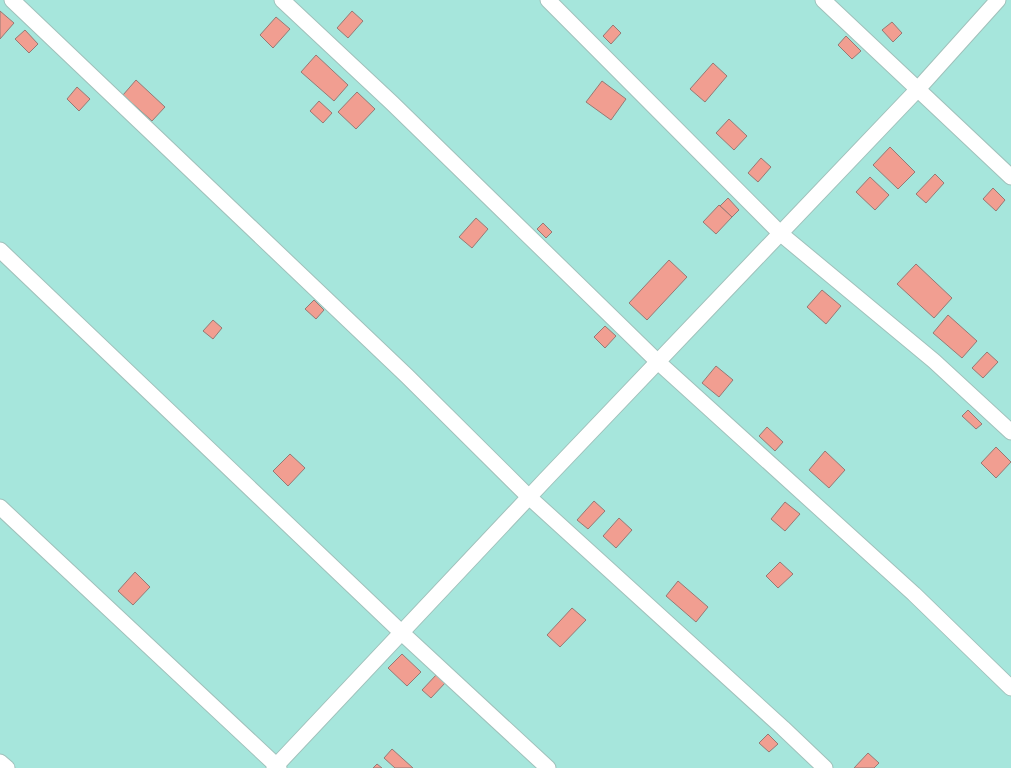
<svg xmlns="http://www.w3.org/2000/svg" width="1011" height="768" font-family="Overpass,sans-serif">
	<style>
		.green { fill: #a6e6dc }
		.building { fill: #f19e91; stroke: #967974 }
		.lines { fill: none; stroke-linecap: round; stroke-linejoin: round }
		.street-casing { stroke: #a0c1bb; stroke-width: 17 }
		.street { stroke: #fff; stroke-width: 15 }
	</style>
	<rect width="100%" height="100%" fill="#e2fef9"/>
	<!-- green -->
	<rect class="green" x="0" y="0" width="1011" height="768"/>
	<!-- building -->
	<g class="building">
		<path d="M0 11 14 23 0 39Z"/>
		<path d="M352 11 363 21 348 38 337 28Z"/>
		<path d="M276 17 290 29 273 48 260 35Z"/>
		<path d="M892 22 902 33 893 42 882 30Z"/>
		<path d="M613 25 621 33 611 44 603 36Z"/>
		<path d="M25 30 38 44 29 53 15 39Z"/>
		<path d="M846 36 861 51 852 59 838 45Z"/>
		<path d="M316 55 348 85 334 101 301 72Z"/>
		<path d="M713 63 727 76 705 102 690 89Z"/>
		<path d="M136 80 165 107 152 121 123 95Z"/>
		<path d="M602 81 626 99 611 120 586 102Z"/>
		<path d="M77 87 90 99 79 111 67 99Z"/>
		<path d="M357 92 375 109 356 129 338 112Z"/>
		<path d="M319 101 332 113 323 123 310 111Z"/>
		<path d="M729 119 747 136 734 150 716 133Z"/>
		<path d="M890 147 915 172 898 189 873 165Z"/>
		<path d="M761 158 771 167 758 182 748 173Z"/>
		<path d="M935 174 944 183 926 203 916 194Z"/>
		<path d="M870 177 889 195 875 210 856 192Z"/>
		<path d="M993 188 1005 200 996 211 983 199Z"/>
		<path d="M728 198 739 210 732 217 720 206Z"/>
		<path d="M719 205 732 217 716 234 703 222Z"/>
		<path d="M476 218 488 229 472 248 459 237Z"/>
		<path d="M543 223 552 232 546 238 537 229Z"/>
		<path d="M669 260 687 277 647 320 629 303Z"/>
		<path d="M916 264 952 298 934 318 897 284Z"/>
		<path d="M822 290 841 306 826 324 807 307Z"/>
		<path d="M314 300 324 310 316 319 305 309Z"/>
		<path d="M948 315 977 341 962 358 933 333Z"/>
		<path d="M213 320 222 328 213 339 203 331Z"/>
		<path d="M605 326 616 336 605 348 594 337Z"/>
		<path d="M987 352 998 362 983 378 972 368Z"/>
		<path d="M716 366 733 380 719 397 702 383Z"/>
		<path d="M968 410 982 424 976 429 962 416Z"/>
		<path d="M767 427 783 442 775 451 759 436Z"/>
		<path d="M996 447 1011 462 996 478 981 463Z"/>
		<path d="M825 451 845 470 829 488 809 470Z"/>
		<path d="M290 454 305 468 288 486 273 471Z"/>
		<path d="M594 501 605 511 588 529 577 520Z"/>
		<path d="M785 502 800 514 785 531 771 519Z"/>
		<path d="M619 518 632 530 616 548 603 536Z"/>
		<path d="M780 562 793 574 778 588 766 576Z"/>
		<path d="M135 572 150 587 133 605 118 591Z"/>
		<path d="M678 581 708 607 696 622 666 596Z"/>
		<path d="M572 608 586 620 560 647 547 635Z"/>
		<path d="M402 654 421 672 407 686 388 668Z"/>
		<path d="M437 674 446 682 431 698 422 690Z"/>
		<path d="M768 734 778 744 769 752 759 743Z"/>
		<path d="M392 749 413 768H395L384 758Z"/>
		<path d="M868 753 879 763 874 768H854Z"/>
		<path d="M377 764 382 768H373Z"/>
	</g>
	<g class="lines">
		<defs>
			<g id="street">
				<path d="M12 0 407 376 529 497 783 728 825 768"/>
				<path d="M282 0 392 103 658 362 914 594 1011 688"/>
				<path d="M548 0 781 234 934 361 1011 432"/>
				<path d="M823 0 1011 177"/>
				<path d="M0 250 402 633 548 768"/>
				<path d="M0 507 279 768"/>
				<path d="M0 762 7 768"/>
				<path d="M274 768 545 480 918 89 998 0"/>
			</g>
		</defs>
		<!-- street casing -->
		<use href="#street" class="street-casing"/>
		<!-- street -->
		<use href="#street" class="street"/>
	</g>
</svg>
